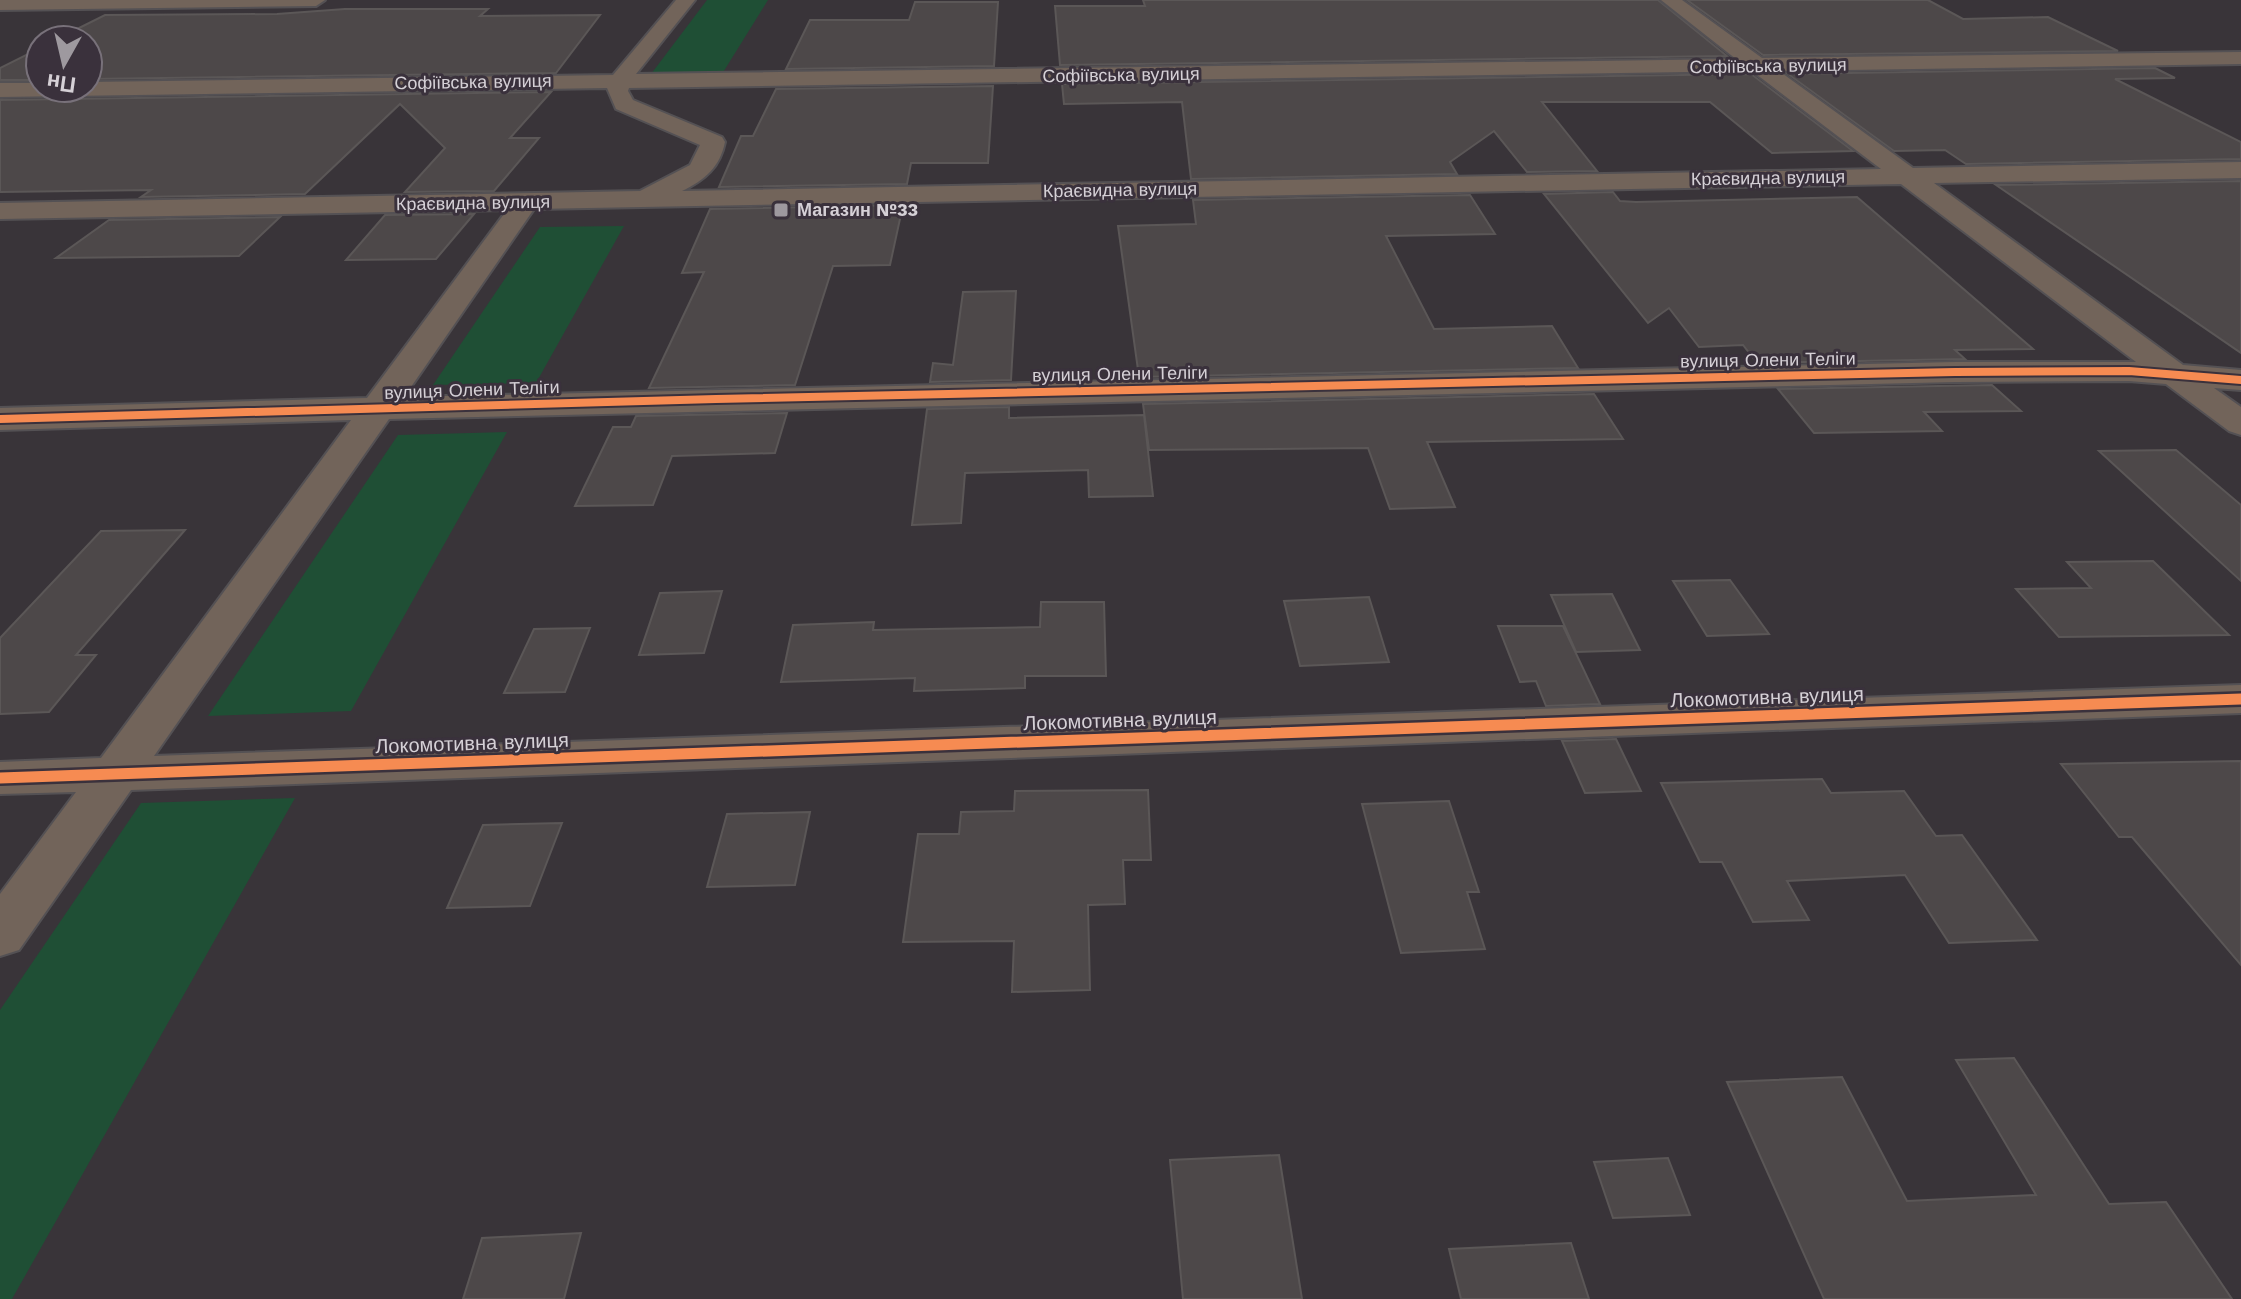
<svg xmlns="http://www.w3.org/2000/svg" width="2241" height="1299" font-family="'Work Sans',sans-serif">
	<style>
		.green { fill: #1f4f35 }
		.building { fill: #4d4849; stroke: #5b5757; stroke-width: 2 }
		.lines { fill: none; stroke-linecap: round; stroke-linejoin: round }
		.minor-casing { stroke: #545154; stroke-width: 4 }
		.minor { fill: #72645a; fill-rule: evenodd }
		.cycleway-far1-casing { stroke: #3a313c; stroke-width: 12 }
		.cycleway-casing { stroke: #3a313c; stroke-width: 16 }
		.cycleway-far1 { stroke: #f68b52; stroke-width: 8 }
		.cycleway { stroke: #f68b52; stroke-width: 11 }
		.poi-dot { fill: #9e999f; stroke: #3a313c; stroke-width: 3 }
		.labels { text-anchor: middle; stroke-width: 6; stroke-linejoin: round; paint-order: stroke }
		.far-street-label { font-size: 18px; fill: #d5d0d6; stroke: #3a313c }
		.far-poi-label { font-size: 18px; font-weight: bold; fill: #d5d0d6; stroke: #3a313c; text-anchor: start }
		.street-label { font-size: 20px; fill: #d5d0d6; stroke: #3a313c }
	</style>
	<rect width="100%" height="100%" fill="#393439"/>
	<!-- green -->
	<g class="green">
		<path d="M707 0H768L722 74H651Z"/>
		<path d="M624 226 536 383 433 385 540 227Z"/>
		<path d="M507 432 351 711 208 716 398 435Z"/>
		<path d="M295 798 12 1299H0V1010L141 803Z"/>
	</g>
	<!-- building -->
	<g class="building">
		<path d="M1143 0H1658L1727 56 1060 65 1055 6H1145Z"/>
		<path d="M1687 0H1928L1963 19 2048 17 2118 51 1763 55Z"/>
		<path d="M915 2H998L994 66 786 69 810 20H909Z"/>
		<path d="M345 9H488L480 16 600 15 556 73 88 79V40H55L105 15 277 14Z"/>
		<path d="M40 48V80H0V68Z"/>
		<path d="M2155 68 2175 78 2115 79 2241 142V159L1966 164 1945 150 1894 151 1788 74Z"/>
		<path d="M1751 74 1853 151 1772 153 1710 102H1542L1597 171 1527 172 1494 131 1450 162 1457 174 1191 179 1182 102 1064 104 1062 84Z"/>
		<path d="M993 86 988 163H911L907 184 719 187 741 136H753L776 89Z"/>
		<path d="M551 92 510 138H539L494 191 405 192 445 148 400 104 305 194 141 197 151 190 0 192V100Z"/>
		<path d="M2241 181V353L1996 185Z"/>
		<path d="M1613 192 1620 201 1636 202 1857 197 2033 349 1955 350 1965 359 1757 363 1743 345 1699 347 1669 308 1648 323 1544 194Z"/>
		<path d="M1470 195 1495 234 1386 236 1434 329 1552 326 1578 368 1139 377 1118 226 1196 224 1193 200Z"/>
		<path d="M903 205 890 265 833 266 795 385 649 388 704 272 682 273 710 209Z"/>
		<path d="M474 214 436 259 346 260 385 215Z"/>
		<path d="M280 217 239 256 56 258 109 220Z"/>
		<path d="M1016 291 1011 380 930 382 933 363 953 365 963 292Z"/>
		<path d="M1992 385 2021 411 1924 412 1942 431 1814 433 1778 389Z"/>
		<path d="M1594 394 1623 439 1427 442 1455 507 1390 509 1368 448 1149 450 1143 404Z"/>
		<path d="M1009 407V418L1144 415 1153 496 1089 497 1088 470 965 473 961 523 912 525 927 409Z"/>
		<path d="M787 413 775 453 672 456 653 505 575 506 613 427H631L636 416Z"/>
		<path d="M2176 450 2241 505V581L2099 451Z"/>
		<path d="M185 530 76 655H96L49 712 0 714V638L101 531Z"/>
		<path d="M2153 561 2229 635 2059 637 2016 589 2091 588 2067 562Z"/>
		<path d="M1730 580 1769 634 1707 636 1673 581Z"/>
		<path d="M722 591 704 653 639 655 660 593Z"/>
		<path d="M1612 594 1640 650 1576 652 1551 595Z"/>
		<path d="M1369 597 1389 662 1300 666 1284 601Z"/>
		<path d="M1041 602H1104L1106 676H1025V688L914 691 915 678 781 682 793 625 874 622 873 630 1040 627Z"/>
		<path d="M1498 626H1563L1600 704 1546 706 1536 681 1520 682Z"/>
		<path d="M590 628 565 692 504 693 534 629Z"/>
		<path d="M1616 739 1641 791 1585 793 1562 741Z"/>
		<path d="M2241 761V965L2132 837H2119L2061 764Z"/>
		<path d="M1822 779 1831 793 1904 791 1936 836 1962 835 2037 940 1949 943 1905 875 1787 881 1809 920 1753 922 1722 862H1700L1661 783Z"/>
		<path d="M1148 790 1151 860H1123L1125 904 1088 905 1090 990 1012 992 1014 941 903 942 918 834H959L961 812 1014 811 1015 791Z"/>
		<path d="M1449 801 1479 892H1467L1485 949 1401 953 1362 804Z"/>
		<path d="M810 812 795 885 707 887 727 814Z"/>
		<path d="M562 823 530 906 447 908 483 825Z"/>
		<path d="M2014 1058 2109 1204 2166 1202 2232 1299H1824L1727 1082 1842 1077 1907 1201 2036 1195 1956 1060Z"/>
		<path d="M1279 1155 1302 1299H1183L1170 1160Z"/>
		<path d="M1668 1158 1690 1215 1613 1218 1594 1162Z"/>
		<path d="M581 1233 564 1299H463L482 1238Z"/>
		<path d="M1571 1243 1589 1299H1461L1449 1249Z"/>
	</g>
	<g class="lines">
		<defs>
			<g id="minor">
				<path d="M0 0H325L316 6 0 10Z"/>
				<path d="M676 0H695L636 74 1736 59 1661 0H1682L1762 58 2241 52V64L1779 71 1913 168 2241 162V178L1934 183 2183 365 2241 370V390L2214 388 2241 407V435L2229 431 2166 384 2129 381 1955 382 389 419 154 756 2241 685V713L131 790 19 950 0 956V894L76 792 0 794V762L101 758 351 420 0 430V408L367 398 507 210 0 219V203L640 191 690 165 700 145 616 109 607 88 0 97V83H40V88H88V82L613 75ZM1752 71 1881 169 682 191C705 180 720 167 725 142L722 137 633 100 628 91 629 88ZM1901 184 2136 362H1955L404 397 534 209Z"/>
			</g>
		</defs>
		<!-- minor casing -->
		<use href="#minor" class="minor-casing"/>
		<!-- minor -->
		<use href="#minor" class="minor"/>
		<defs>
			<path id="cycleway-far1" d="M0 419 716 399 1955 372 2129 371 2241 380"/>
			<path id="cycleway" d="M0 778 2241 699"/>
		</defs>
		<!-- cycleway-far1 casing -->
		<use href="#cycleway-far1" class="cycleway-far1-casing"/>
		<!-- cycleway casing -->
		<use href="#cycleway" class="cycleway-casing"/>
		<!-- cycleway-far1 -->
		<use href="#cycleway-far1" class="cycleway-far1"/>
		<!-- cycleway -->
		<use href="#cycleway" class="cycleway"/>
	</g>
	<!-- markers -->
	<rect class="poi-dot" x="773" y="202" width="16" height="16" rx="4"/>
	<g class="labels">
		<!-- far-street labels -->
		<g class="far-street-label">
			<text transform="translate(1768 66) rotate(-1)" y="6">Софіївська вулиця</text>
			<text transform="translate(1121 75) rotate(-1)" y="6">Софіївська вулиця</text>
			<text transform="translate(473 82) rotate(-1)" y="6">Софіївська вулиця</text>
			<text transform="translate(1768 178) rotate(-1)" y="6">Краєвидна вулиця</text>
			<text transform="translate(1120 190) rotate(-1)" y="6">Краєвидна вулиця</text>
			<text transform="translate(473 203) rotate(-1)" y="6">Краєвидна вулиця</text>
			<text transform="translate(1768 360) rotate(-1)" y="6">вулиця Олени Теліги</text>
			<text transform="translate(1120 374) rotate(-1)" y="6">вулиця Олени Теліги</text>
			<text transform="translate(472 390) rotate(-2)" y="6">вулиця Олени Теліги</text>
		</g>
		<!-- far-poi labels -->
		<g class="far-poi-label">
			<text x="797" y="216">Магазин №33</text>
		</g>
		<!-- street labels -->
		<g class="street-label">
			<text transform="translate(1767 697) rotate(-2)" y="7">Локомотивна вулиця</text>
			<text transform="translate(1120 720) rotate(-2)" y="7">Локомотивна вулиця</text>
			<text transform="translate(472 743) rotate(-2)" y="7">Локомотивна вулиця</text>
		</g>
	</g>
	<!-- north arrow -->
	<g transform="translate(64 64) rotate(188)"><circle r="38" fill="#3a313c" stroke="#78717a" stroke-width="2"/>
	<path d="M0-6L14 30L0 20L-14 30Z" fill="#9e999f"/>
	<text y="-12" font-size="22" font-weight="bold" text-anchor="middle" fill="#d5d0d6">Пн</text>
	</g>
</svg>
